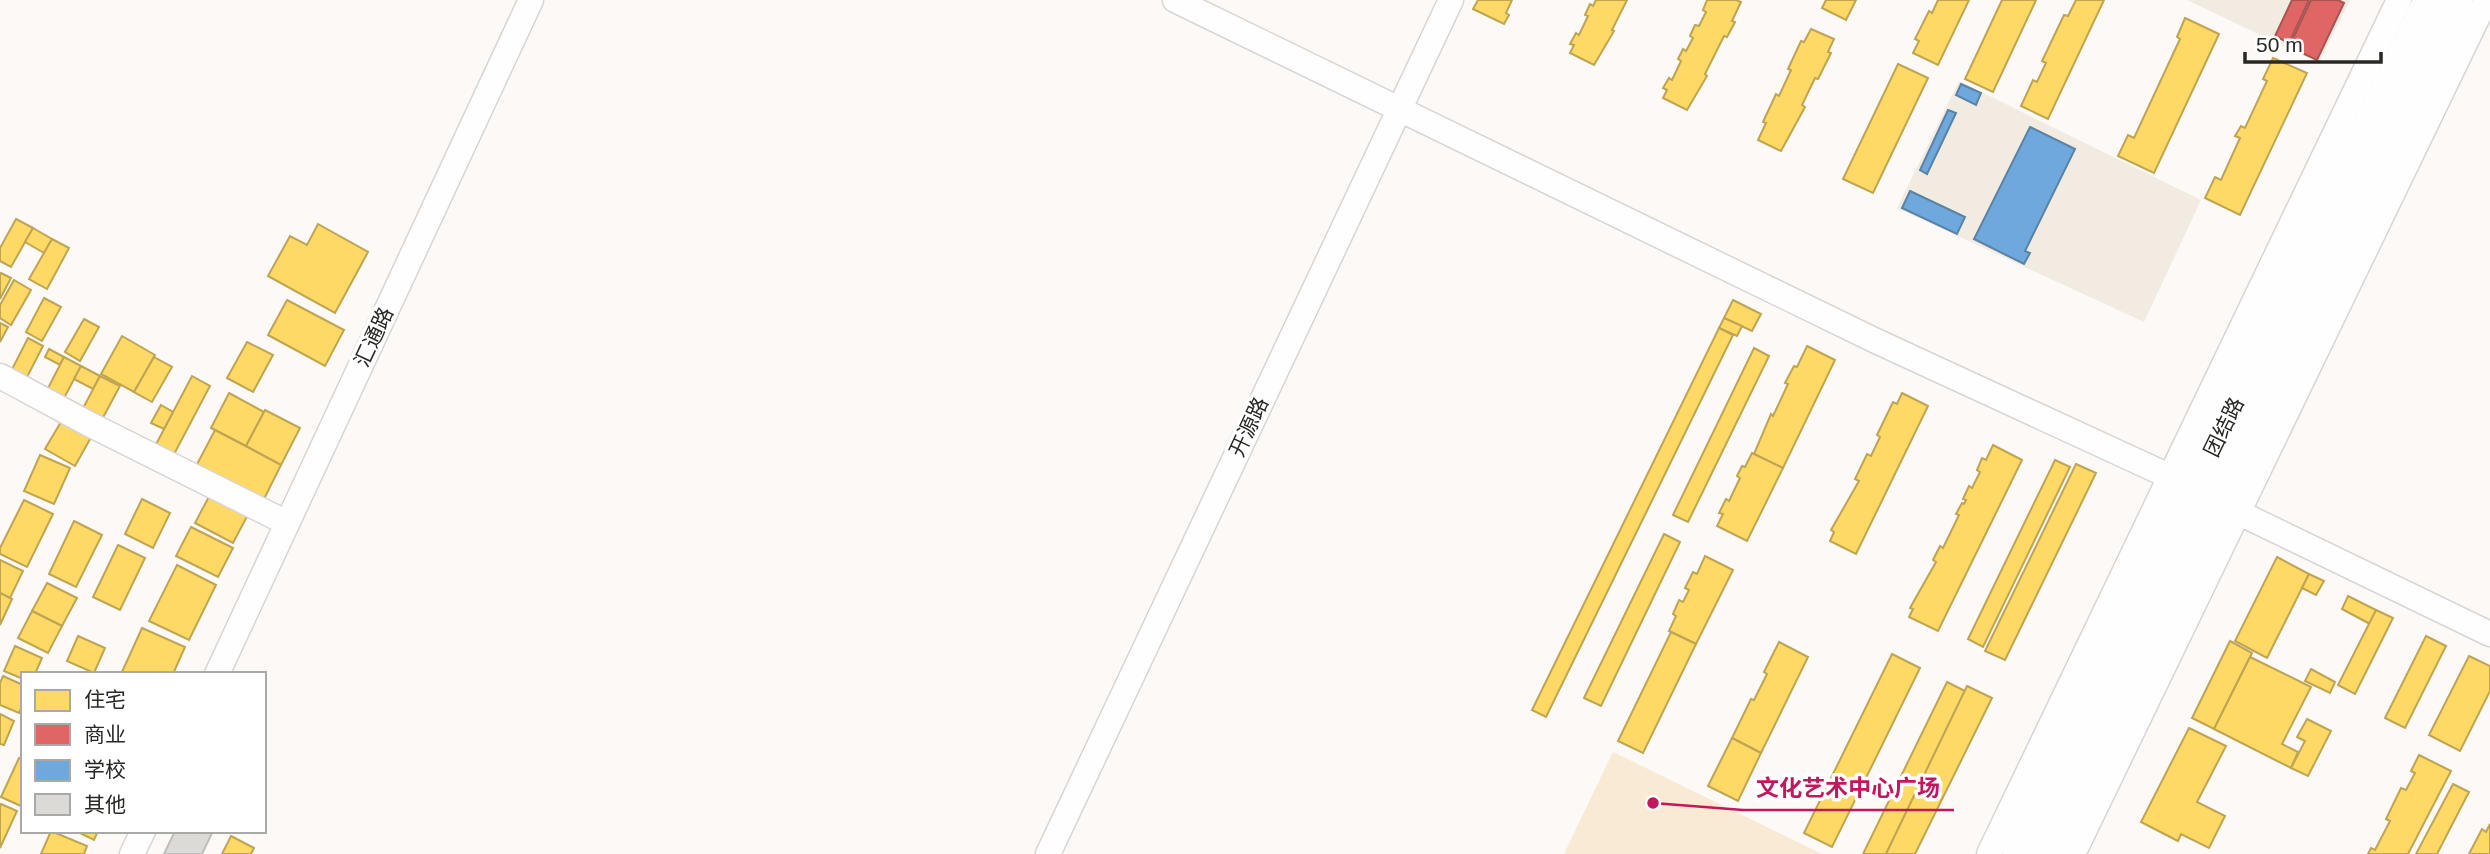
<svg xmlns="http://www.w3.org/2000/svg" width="2490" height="854" font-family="Arial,'Noto Sans SC',sans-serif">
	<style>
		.built { fill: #f1ebe2 }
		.green { fill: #f8ead3 }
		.homes { fill: #ffd966; stroke: #bfa452; stroke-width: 2 }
		.shops { fill: #e06666; stroke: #a95352; stroke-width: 2 }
		.schools { fill: #6fa8dc; stroke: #5a82a5; stroke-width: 2 }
		.building { fill: #dcdad7; stroke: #c0bebc; stroke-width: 2 }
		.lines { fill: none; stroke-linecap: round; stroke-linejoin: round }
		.minor-casing { stroke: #d8d6d4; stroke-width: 27 }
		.major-casing { stroke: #d8d6d4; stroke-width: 34 }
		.minor { stroke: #fffefe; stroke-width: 24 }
		.major { stroke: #fffefe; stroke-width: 32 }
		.labels { text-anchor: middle; stroke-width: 7; stroke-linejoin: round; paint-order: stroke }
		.street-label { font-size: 21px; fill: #292825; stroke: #fff }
		.leader { fill: none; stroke: #c2185b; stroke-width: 2.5 }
		.callout-dot { fill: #c2185b; stroke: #fff; stroke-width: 2.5 }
		.callout-label { font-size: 23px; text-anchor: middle; font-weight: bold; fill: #c2185b; stroke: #fff; stroke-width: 7; stroke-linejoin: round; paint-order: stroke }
	</style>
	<rect width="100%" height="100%" fill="#fcf9f6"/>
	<!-- built -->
	<g class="built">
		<path d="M2187 0H2350L2319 63Z"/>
		<path d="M1959 81 2201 200 2144 322 1897 208Z"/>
	</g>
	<!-- green -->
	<path class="green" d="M1613 752 1822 854H1564Z"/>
	<!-- homes -->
	<g class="homes">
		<path d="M1478 0H1512L1506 13 1509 15 1504 24 1473 9Z"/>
		<path d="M1596 0H1627L1612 30 1614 31 1594 65 1570 53 1574 45 1570 44 1576 33 1579 35 1588 16 1585 15 1590 4 1593 6Z"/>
		<path d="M1707 0H1736L1741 2 1732 21 1735 22 1727 37 1724 36 1705 74 1707 76 1687 110 1663 98 1667 90 1663 88 1669 78 1672 80 1681 61 1678 59 1683 49 1686 51 1693 38 1690 36 1695 25 1699 26 1706 12 1703 10Z"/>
		<path d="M1826 0H1856L1846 20 1822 8Z"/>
		<path d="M1938 0H1969L1938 65 1913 53 1919 41 1915 39 1929 11 1932 13Z"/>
		<path d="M2002 0H2036L1993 92 1965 79Z"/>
		<path d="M2076 0H2104L2048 119 2021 106 2033 80 2037 82 2046 63 2042 61 2064 15 2068 16Z"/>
		<path d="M2185 18 2219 34 2154 173 2118 156 2128 135 2134 138 2180 39 2177 37Z"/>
		<path d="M1811 29 1834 39 1828 52 1831 53 1818 79 1815 78 1802 105 1805 107 1781 151 1758 140 1766 123 1763 122 1776 94 1779 96 1791 70 1788 69 1801 41 1804 42Z"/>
		<path d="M2273 58 2307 73 2240 215 2205 198 2215 177 2221 180 2240 138 2235 136 2241 126 2245 128 2267 81 2263 79Z"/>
		<path d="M1898 64 1928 78 1873 193 1843 179Z"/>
		<path d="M16 219 33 228 11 267 0 261V248Z"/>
		<path d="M318 224 368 252 335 313 268 276 290 236 307 245Z"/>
		<path d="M33 228 52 239 44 253 25 242Z"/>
		<path d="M52 239 69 248 47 289 29 279Z"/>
		<path d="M1 273 11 278 0 299V275Z"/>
		<path d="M14 280 31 290 11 325 0 318V305Z"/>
		<path d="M44 298 61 307 42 341 26 332Z"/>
		<path d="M287 300 344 330 325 366 268 335Z"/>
		<path d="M1733 300 1761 314 1752 331 1724 318Z"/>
		<path d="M1724 318 1742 326 1737 336 1719 328Z"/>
		<path d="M84 319 99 327 80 361 65 352Z"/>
		<path d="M0 323 8 327 0 342Z"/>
		<path d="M1719 328 1733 335 1546 717 1532 710Z"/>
		<path d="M122 336 155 355 134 392 101 374Z"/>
		<path d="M28 338 43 346 24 383 9 375Z"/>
		<path d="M247 342 273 355 253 392 227 378Z"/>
		<path d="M1807 346 1835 360 1783 468 1754 454 1771 414 1773 416 1788 384 1785 383 1794 366 1797 367Z"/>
		<path d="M1754 348 1769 356 1688 522 1673 515Z"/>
		<path d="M49 349 64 357 60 365 45 357Z"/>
		<path d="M64 357 81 366 62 402 45 394Z"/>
		<path d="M154 357 172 367 152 402 134 392Z"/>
		<path d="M81 366 100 376 93 389 74 379Z"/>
		<path d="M100 376 120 386 100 423 81 412Z"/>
		<path d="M192 376 210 386 171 460 153 450Z"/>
		<path d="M229 393 264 412 246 446 211 428Z"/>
		<path d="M1902 393 1928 406 1856 554 1830 541 1834 532 1831 530 1859 481 1855 479 1867 454 1871 456 1880 437 1877 435 1893 402 1897 404Z"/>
		<path d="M161 405 173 412 164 429 151 423Z"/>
		<path d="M265 410 300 428 281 465 246 446Z"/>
		<path d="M65 415 94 432 75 466 45 449Z"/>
		<path d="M215 430 281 465 262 503 195 468Z"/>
		<path d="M1993 445 2022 460 1938 631 1909 617 1913 609 1910 608 1936 562 1933 560 1940 546 1943 548 1959 515 1956 514 1962 503 1964 504 1966 500 1963 499 1969 486 1972 488 1980 472 1977 470 1982 458 1986 460Z"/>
		<path d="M1752 453 1783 468 1747 541 1717 526 1723 514 1719 513 1726 499 1729 501 1740 478 1737 476 1742 466 1745 467Z"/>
		<path d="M40 455 70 468 54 504 24 491Z"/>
		<path d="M2055 460 2070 467 1983 647 1968 639Z"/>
		<path d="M2076 464 2096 473 2005 660 1985 651Z"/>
		<path d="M213 489 251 509 233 543 195 523Z"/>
		<path d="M142 499 170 513 153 548 125 534Z"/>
		<path d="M24 500 53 514 27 567 0 554V548Z"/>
		<path d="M74 521 102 535 76 587 49 574Z"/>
		<path d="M191 527 233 548 218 577 176 556Z"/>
		<path d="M1664 534 1680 542 1601 706 1584 698Z"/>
		<path d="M118 545 145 558 120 610 93 597Z"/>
		<path d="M1705 556 1733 570 1696 644 1669 631 1676 616 1673 614 1679 600 1683 602 1689 590 1685 588 1693 572 1697 574Z"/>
		<path d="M2277 557 2309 574 2267 658 2235 641Z"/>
		<path d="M0 560 23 571 10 598 0 593Z"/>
		<path d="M177 565 216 585 189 640 149 621Z"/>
		<path d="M2309 574 2324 581 2316 595 2302 588Z"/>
		<path d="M47 583 77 598 62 626 32 611Z"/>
		<path d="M0 593 12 599 0 625Z"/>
		<path d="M2348 596 2376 610 2370 624 2342 609Z"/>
		<path d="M2376 610 2393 618 2355 694 2338 685Z"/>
		<path d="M32 611 62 626 48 653 18 638Z"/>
		<path d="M142 628 185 647 173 674H121Z"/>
		<path d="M1671 632 1696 644 1643 753 1618 741Z"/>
		<path d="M78 636 105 648 94 673 67 661Z"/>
		<path d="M2426 636 2446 646 2405 728 2385 718Z"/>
		<path d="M2230 641 2252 653 2214 729 2192 718Z"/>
		<path d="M1779 642 1808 657 1761 753 1732 738 1751 699 1754 700 1767 674 1764 672Z"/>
		<path d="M15 646 42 658 35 674H23V679L4 671Z"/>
		<path d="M1892 654 1920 668 1832 847 1804 833Z"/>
		<path d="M2469 656 2490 666V691L2460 751 2429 735Z"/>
		<path d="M2250 657 2311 687 2282 744 2298 752 2291 768 2214 729Z"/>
		<path d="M2311 669 2335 682 2330 693 2305 681Z"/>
		<path d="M3 676 23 685V704L19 713 0 705V683Z"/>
		<path d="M1947 682 1965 691 1886 854H1863Z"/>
		<path d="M1967 686 1992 698 1915 854H1886Z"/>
		<path d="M0 714 14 721 4 745 0 744Z"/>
		<path d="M2307 719 2331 731 2308 776 2291 768 2305 741 2297 737Z"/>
		<path d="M2189 728 2226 746 2197 802 2225 816 2209 848 2181 834 2178 841 2141 822Z"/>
		<path d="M1732 738 1761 753 1738 801 1708 786Z"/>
		<path d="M2419 755 2451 771 2408 854H2368L2371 848 2375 850 2390 821 2386 819 2401 788 2406 790 2415 773 2411 771Z"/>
		<path d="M19 758 23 759V807L1 797Z"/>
		<path d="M2453 784 2469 792 2437 854H2416Z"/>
		<path d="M1 804 17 811 0 848V807Z"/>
		<path d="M2490 824V854H2469L2482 829 2486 832Z"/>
		<path d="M51 831 87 846 84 854H41Z"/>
		<path d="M76 831H98L94 840Z"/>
		<path d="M231 836 254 848 251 854H222Z"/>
	</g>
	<!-- shops -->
	<g class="shops">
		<path d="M2292 0H2309L2289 43 2275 36Z"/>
		<path d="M2311 0H2338L2344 3 2317 60 2289 47Z"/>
	</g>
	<!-- schools -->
	<g class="schools">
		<path d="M1961 84 1981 93 1976 105 1956 95Z"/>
		<path d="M1948 110 1956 113 1927 174 1920 170Z"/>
		<path d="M2030 127 2075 149 2025 251 2030 253 2024 264 1974 239Z"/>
		<path d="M1910 191 1965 217 1957 234 1902 208Z"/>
	</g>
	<!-- building -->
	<path class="building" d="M175 831H213L202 854H164Z"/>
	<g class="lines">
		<defs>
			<g id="minor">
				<path d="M1175 0 1876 341 2171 477"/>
				<path d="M0 376 89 424 287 523"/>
				<path d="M2225 506 2490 634"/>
				<path d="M217 674 531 0"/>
				<path d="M132 854 143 831"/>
				<path d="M1048 854 1451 0"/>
				<path d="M1989 854 2399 0"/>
				<path d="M2073 854 2486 0"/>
			</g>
			<g id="major">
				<path d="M2019 854 2430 0"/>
				<path d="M2044 854 2456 0"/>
			</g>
		</defs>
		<!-- minor casing -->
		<use href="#minor" class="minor-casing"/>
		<!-- major casing -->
		<use href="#major" class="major-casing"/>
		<!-- minor -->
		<use href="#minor" class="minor"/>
		<!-- major -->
		<use href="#major" class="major"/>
	</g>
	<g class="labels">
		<!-- street labels -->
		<g class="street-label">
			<text transform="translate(374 337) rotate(-65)" y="7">汇通路</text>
			<text transform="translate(1249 427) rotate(-65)" y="7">开源路</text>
			<text transform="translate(2224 427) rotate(-64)" y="7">团结路</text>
		</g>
	</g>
	<!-- callouts -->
	<path class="leader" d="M1653 803L1743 810H1954"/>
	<circle class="callout-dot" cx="1653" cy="803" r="7"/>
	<g class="callout-label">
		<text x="1848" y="796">文化艺术中心广场</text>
	</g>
	<!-- legend -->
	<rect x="21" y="672" width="245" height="161" fill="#ffffff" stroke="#a9a9a8" stroke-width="2"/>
	<rect x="35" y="690" width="35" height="21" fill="#ffd966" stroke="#a9a9a8" stroke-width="2"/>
	<text x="84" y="707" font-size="21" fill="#292825">住宅</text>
	<rect x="35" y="724" width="35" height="21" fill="#e06666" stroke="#a9a9a8" stroke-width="2"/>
	<text x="84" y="742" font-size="21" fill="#292825">商业</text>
	<rect x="35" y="760" width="35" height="21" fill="#6fa8dc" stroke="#a9a9a8" stroke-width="2"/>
	<text x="84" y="777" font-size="21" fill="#292825">学校</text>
	<rect x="35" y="794" width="35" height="21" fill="#dcdad7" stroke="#a9a9a8" stroke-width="2"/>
	<text x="84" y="812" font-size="21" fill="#292825">其他</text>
	<!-- scale -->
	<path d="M2245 52v10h136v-10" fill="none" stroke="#292825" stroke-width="3.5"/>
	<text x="2256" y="52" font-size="21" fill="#292825" stroke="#ffffff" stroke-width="5" paint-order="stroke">50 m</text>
</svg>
